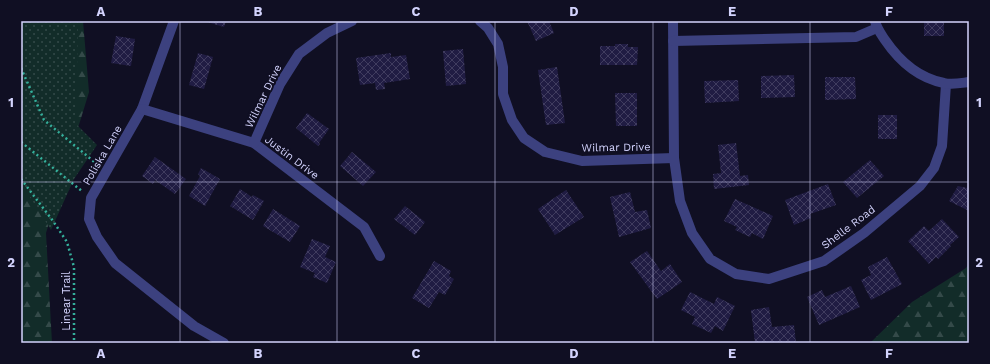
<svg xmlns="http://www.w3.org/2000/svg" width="990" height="364" font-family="'Work Sans',sans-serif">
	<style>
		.forest { fill: url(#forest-firs) }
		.park { fill: url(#park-dots) }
		.building { fill: url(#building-cross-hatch) }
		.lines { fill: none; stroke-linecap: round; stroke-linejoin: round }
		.path { stroke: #34af9b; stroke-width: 2.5; stroke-dasharray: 2 3; stroke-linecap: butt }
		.minor { stroke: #3c417f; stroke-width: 10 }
		.grid { fill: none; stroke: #d3d3fd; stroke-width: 1; stroke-opacity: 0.55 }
		.labels { text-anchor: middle; stroke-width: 4; stroke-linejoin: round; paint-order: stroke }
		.street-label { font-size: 11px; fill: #d3d3fd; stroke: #100f23 }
		.neatline { fill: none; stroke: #d3d3fd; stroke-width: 1.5 }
		.grid-label { font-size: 13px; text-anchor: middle; font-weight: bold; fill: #d3d3fd }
	</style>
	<defs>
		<pattern id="forest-firs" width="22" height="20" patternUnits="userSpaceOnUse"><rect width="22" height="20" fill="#122c29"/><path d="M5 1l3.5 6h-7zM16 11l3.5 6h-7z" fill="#344a49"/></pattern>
		<pattern id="park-dots" width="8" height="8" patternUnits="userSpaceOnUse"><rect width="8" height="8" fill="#122c29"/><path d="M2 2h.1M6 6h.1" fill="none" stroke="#344a49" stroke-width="1.8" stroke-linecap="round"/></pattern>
		<pattern id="building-cross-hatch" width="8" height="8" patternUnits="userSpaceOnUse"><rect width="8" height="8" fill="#201c43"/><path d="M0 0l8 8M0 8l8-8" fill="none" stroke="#403c5f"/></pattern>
	</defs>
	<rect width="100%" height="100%" fill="#100f23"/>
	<!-- forest -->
	<g class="forest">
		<path d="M21 21H83L89 92 46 233 52 343H21Z"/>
		<path d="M969 263V343H870L912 302 966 268Z"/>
	</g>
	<!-- park -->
	<path class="park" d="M21 21H78L76 124 97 145 74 179 51 230 21 183Z"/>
	<!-- building -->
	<g class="building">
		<path d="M208 21H226L224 27 207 22Z"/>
		<path d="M527 21H549L554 33 536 41Z"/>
		<rect x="924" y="21" width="20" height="15"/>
		<path d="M116 36 135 39 131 66 111 63Z"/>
		<path d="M615 44H628V47H638L637 65H600V46H615Z"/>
		<path d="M463 49 466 84 446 86 443 51Z"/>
		<path d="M198 53 213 57 204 89 189 85Z"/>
		<path d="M391 53V57L406 55 410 79 384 83 385 89 376 90 375 83 360 85 356 58Z"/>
		<path d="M557 67 565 123 546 125 538 70Z"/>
		<path d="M794 75 795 97 761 98V76Z"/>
		<path d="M825 77H855L856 99 825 100Z"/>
		<path d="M738 80 739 101 705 103 704 81Z"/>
		<path d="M615 93H637V126H616Z"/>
		<path d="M307 113 329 129 319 143 320 144 318 146 296 128Z"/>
		<rect x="878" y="115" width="19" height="24"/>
		<path d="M736 143 740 176 748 175 749 185 714 189 713 174 721 173 718 145Z"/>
		<path d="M352 152 376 172 363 186 340 166Z"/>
		<path d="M155 157 186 179 175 194 155 180 153 184 142 176Z"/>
		<path d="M870 160 884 176 857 198 843 182Z"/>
		<path d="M201 168 220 179 205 206 189 196 200 176 198 174Z"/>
		<path d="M969 183V211L949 201 958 186 967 188Z"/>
		<path d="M828 184 836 205 810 214 811 218 794 225 785 200Z"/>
		<path d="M240 189 252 197 253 195 264 201 253 220 230 206Z"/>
		<path d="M566 190 584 217 555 235 538 209Z"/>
		<path d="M630 192 635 212 647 210 651 228 619 237 610 197Z"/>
		<path d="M735 199 773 216 763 239 752 233 750 237 735 230 737 227 724 221Z"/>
		<path d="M405 206 425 222 415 235 394 219Z"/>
		<path d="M273 209 300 226 290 242 263 226Z"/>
		<path d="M942 219 959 237 950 245 951 246 938 259 936 257 929 264 908 241 924 226 929 231Z"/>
		<path d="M312 239 330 246 325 257 336 262 327 283 313 277 315 273 300 267Z"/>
		<path d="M647 251 661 271 670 264 682 282 657 299 630 262Z"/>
		<path d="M887 257 902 284 871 300 861 280 871 275 868 267Z"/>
		<path d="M434 261 451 271 449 276 454 279 445 295 439 292 429 308 412 298Z"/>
		<path d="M851 286 860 307 819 325 807 297 822 290 825 297Z"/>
		<path d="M690 292 714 304 717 297 735 306 723 331 715 326 711 333 692 324 695 317 681 310Z"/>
		<path d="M769 307 772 327 794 325 796 343H755L751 310Z"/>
	</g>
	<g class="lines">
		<!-- path -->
		<g class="path">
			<path d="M21 68 44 120 98 165"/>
			<path d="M21 142 83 192"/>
			<path d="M21 179 53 221 67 242 74 267V343"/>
		</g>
		<!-- minor -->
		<g class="minor">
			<path d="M174 21 142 109 91 198 89 219 97 237 115 263 194 326 224 343"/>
			<path d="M480 21 488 28 498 44 503 67V94L512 120 524 138 545 152 582 161 674 158"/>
			<path d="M673 21 674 158 680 201 692 233 710 259 736 274 769 279 824 261 864 233 920 186 934 168 942 146 946 84"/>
			<path d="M875 21C877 29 881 34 885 40 900 62 918 78 944 83 952 85 961 83 969 82"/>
			<path d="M673 41 856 37 877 28"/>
			<path d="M142 109 254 143 364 227 380 256"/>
			<path d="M254 143 280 84 299 54 327 33 352 21"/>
		</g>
	</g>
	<!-- grid -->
	<path class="grid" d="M180 21V343M337 21V343M495 21V343M653 21V343M810 21V343M21 182H969"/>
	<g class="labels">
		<!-- street labels -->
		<g class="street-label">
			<text transform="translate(263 96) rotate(-64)" y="4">Wilmar Drive</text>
			<text transform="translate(616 147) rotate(-1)" y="4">Wilmar Drive</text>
			<text transform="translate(102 155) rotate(-60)" y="4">Poliska Lane</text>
			<text transform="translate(292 157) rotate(37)" y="4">Justin Drive</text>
			<text transform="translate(848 227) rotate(-37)" y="4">Shelle Road</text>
			<text transform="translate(66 301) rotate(-90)" y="4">Linear Trail</text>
		</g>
	</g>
	<!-- border -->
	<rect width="990" height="364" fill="none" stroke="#100f23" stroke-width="44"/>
	<rect x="22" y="22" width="946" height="320" class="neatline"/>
	<g class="grid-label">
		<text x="101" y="16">A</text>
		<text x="258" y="16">B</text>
		<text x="416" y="16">C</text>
		<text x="574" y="16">D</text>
		<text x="732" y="16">E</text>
		<text x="889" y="16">F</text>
		<text x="11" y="107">1</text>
		<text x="979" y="107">1</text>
		<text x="11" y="267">2</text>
		<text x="979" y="267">2</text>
		<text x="101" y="358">A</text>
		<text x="258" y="358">B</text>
		<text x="416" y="358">C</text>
		<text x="574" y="358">D</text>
		<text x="732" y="358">E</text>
		<text x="889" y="358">F</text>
	</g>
</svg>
